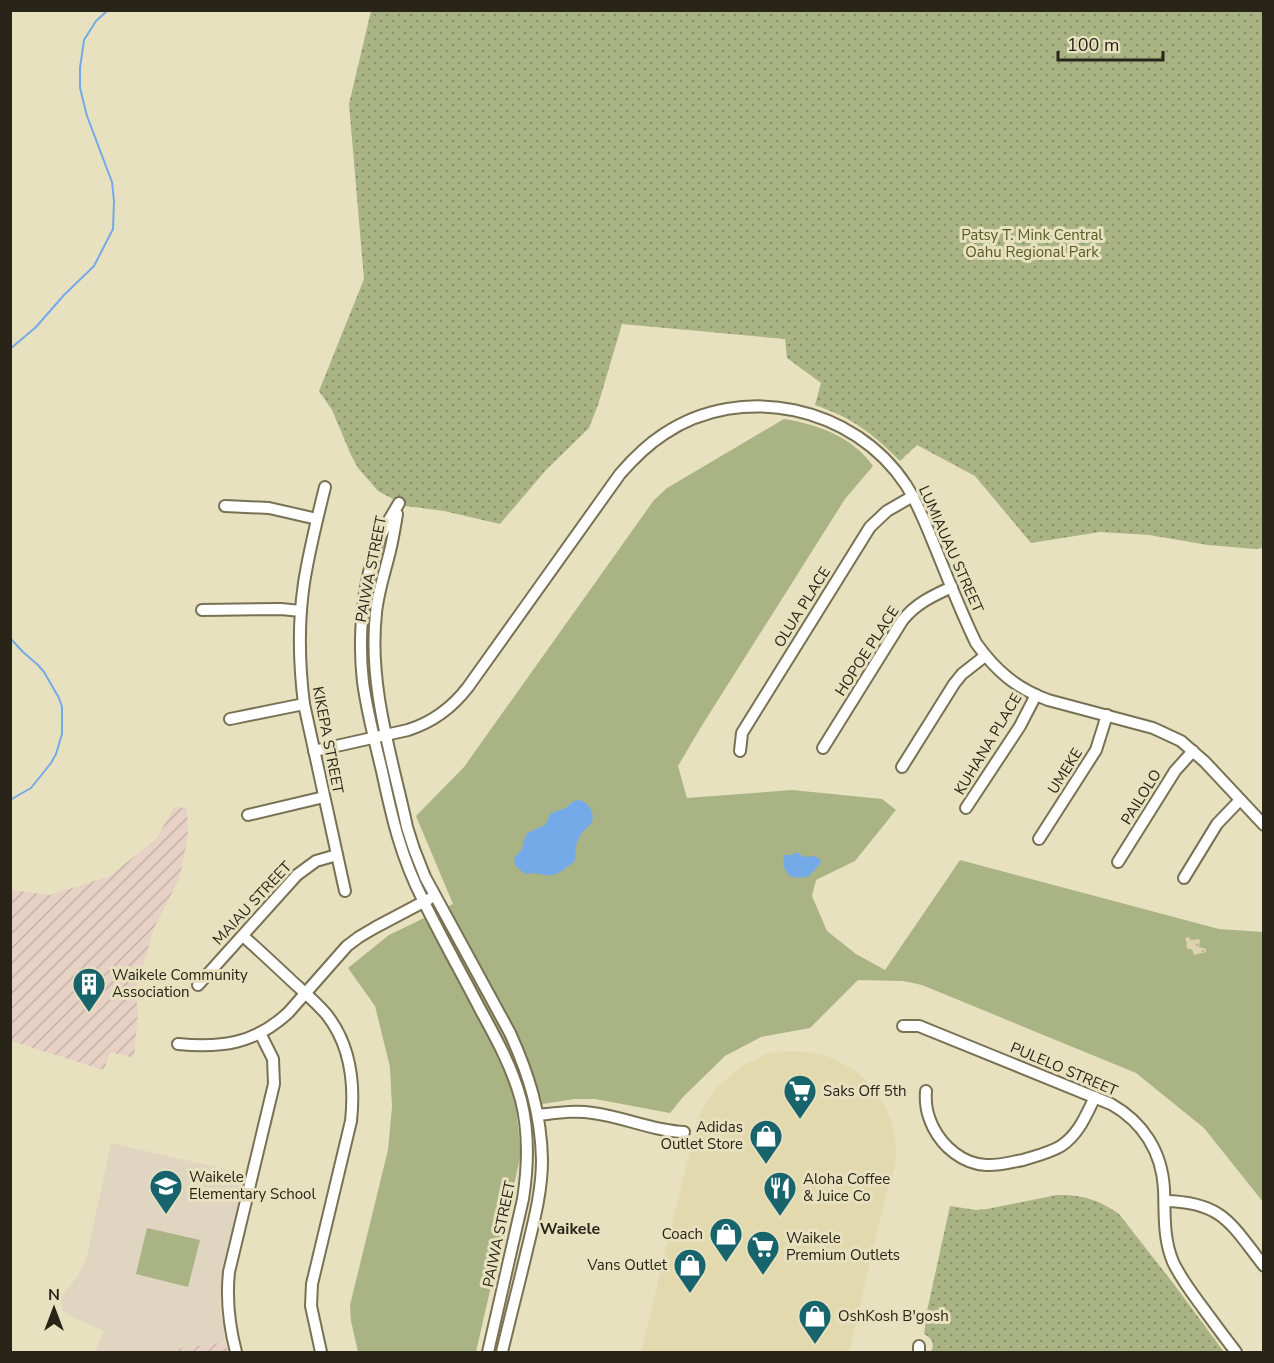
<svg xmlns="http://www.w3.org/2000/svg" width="1274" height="1363" font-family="'Nunito Sans',sans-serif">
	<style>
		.built { fill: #e2d9af }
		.industrial { fill: url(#industrial-furrows) }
		.education { fill: #dfd5c0 }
		.green { fill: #aab384 }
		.sand { fill: url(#sand-dots) }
		.park { fill: url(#park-dots) }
		.water { fill: #75aae9 }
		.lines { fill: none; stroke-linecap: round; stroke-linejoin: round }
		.stream { stroke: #75aae9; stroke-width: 2 }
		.minor-casing { stroke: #787153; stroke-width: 14 }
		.minor { stroke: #fff; stroke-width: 10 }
		.labels { text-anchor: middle; stroke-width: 6; stroke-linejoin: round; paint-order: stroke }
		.park-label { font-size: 15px; fill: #555d23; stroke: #e8e1bf }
		.street-label { font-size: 15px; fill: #282518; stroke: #e8e1bf }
		.poi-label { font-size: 15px; fill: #282518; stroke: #e8e1bf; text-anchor: start }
		.neighbourhood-label { font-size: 16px; font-weight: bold; fill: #282518; stroke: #e8e1bf }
	</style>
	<defs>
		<pattern id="industrial-furrows" width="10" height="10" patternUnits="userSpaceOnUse" patternTransform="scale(1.5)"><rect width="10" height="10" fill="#e6d1c4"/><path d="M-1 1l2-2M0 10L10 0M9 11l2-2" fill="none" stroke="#c5b3a8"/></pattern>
		<pattern id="sand-dots" width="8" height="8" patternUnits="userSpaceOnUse" patternTransform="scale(1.5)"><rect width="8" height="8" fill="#dcd2ae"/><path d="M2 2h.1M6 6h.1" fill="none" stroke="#bdb495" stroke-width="1.8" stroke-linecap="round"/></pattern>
		<pattern id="park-dots" width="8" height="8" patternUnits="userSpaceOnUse" patternTransform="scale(1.5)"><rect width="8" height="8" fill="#aab384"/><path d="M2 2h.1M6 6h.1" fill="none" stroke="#8a916b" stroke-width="1.8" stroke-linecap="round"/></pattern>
	</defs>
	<rect width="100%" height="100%" fill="#e8e1bf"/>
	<!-- built -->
	<path class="built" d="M781 1051H798L815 1053 830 1057 854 1070 866 1080 875 1090 888 1112 895 1134 896 1150 895 1168 886 1194 849 1352H641L697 1121 704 1106 716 1088 742 1066 766 1054Z"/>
	<!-- industrial -->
	<g class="industrial">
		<path d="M174 807 187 808 188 837 179 879 154 928 135 992 138 1012 134 1058 110 1052 104 1070 11 1041V890L50 895 110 876 157 838Z"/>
		<path d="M225 1342 228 1352H155Z"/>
	</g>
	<!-- education -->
	<path class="education" d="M111 1143 246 1174 224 1263 221 1280 220 1307 225 1342 155 1352H95L104 1331 74 1318 63 1311 61 1301 62 1296 77 1277 87 1256Z"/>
	<!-- green -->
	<g class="green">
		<path d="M784 419C817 424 853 437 873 466L845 499 701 727 678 766 687 798 792 790 882 799 896 810 855 861 816 880 812 896 827 931 856 954 885 970 960 860 1219 929 1263 932V1202L1204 1128 1136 1073 922 985 903 981 858 980 810 1028 761 1037 725 1056 683 1097 670 1113 595 1099H575L516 1108 521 1154 476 1352H358L351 1321 350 1305 388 1150 392 1107 390 1067 375 1006 348 968 389 935 453 904 416 816 464 767 654 500 667 488Z"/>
		<path d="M147 1228 200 1240 188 1287 136 1274Z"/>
	</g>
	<!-- sand -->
	<path class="sand" d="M1188 937 1193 940 1199 939 1200 940 1199 947 1206 949V952L1194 955 1192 949H1188L1186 946 1187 943 1185 939Z"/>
	<!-- park -->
	<g class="park">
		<path d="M371 11H1263V548L1255 549 1208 545 1149 535 1100 532 1031 543 975 476 917 445 900 461C871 432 854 419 815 405L821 383 787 358 785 339 622 324 598 405 589 428 546 470 500 524 444 511 406 506 378 491 358 468 351 455 332 410 319 391 364 279 349 104Z"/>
		<path d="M1057 1195C1081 1194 1100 1200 1119 1214L1173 1283 1224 1352H931C935 1344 932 1338 924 1334L927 1311 950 1206 976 1210 987 1209Z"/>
	</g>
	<!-- water -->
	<g class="water">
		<path d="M578 800C584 801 587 803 590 808 599 825 584 826 579 838 575 844 576 855 574 862 565 868 557 877 546 875 538 874 534 872 526 874 514 866 509 860 522 850L523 843 527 833 545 825 551 813 566 808 572 802Z"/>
		<path d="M797 852 804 857 814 856 820 859 821 863 809 876C791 881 781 874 784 855H792Z"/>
	</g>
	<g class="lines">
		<!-- stream -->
		<g class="stream">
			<path d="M10 349 36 327 64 295 94 266 113 229 114 201 112 182 87 116 80 88V68L84 40 96 21 108 10"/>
			<path d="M10 638 23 652 38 665 44 672 59 698 62 707V734L56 754 51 763 31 788 10 800"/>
		</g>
		<defs>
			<g id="minor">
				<path d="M325 487C317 519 309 551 304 583 298 623 299 664 304 704L345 891"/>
				<path d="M399 503C391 517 381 532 376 547 362 589 358 638 363 682 367 712 375 742 382 771 392 818 401 857 423 900 441 937 461 972 480 1009 496 1038 512 1067 521 1100 529 1132 528 1167 523 1199L488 1352"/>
				<path d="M225 506 269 508 317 519"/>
				<path d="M397 514C395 526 393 539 390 551 385 572 378 592 376 613 368 686 392 757 407 827L414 849 425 877 510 1033C529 1075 541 1113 542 1160 542 1191 534 1221 527 1250 519 1284 510 1318 502 1352"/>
				<path d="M202 610 281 609 301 611"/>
				<path d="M230 719 304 704"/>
				<path d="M823 748 902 621C915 604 932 596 952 587"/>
				<path d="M314 751 408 730C433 722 452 708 468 687L620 474C633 459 647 445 664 434 742 382 854 406 906 485 917 502 925 522 933 542 947 576 960 610 976 643 996 671 1016 688 1048 700L1153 728 1181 741 1205 762 1264 825"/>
				<path d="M740 751 742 733 870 527 887 511 913 496"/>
				<path d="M902 767 954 684 962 674 985 656"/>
				<path d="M966 808 1020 726 1036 695"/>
				<path d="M248 815 324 797"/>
				<path d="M1039 839 1096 750 1107 715"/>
				<path d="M1118 862 1175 771 1193 751"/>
				<path d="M1184 878 1217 824 1240 800"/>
				<path d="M243 936C260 951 277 967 294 983 305 993 317 1003 327 1015 351 1046 355 1084 351 1121L312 1284 311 1306 321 1352"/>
				<path d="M198 985 297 875 316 861 337 855"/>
				<path d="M903 1026H919L1111 1104C1143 1122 1162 1152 1164 1189 1165 1214 1163 1238 1173 1262 1181 1279 1192 1293 1203 1308 1214 1323 1225 1338 1236 1352"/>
				<path d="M178 1044C222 1048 254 1044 288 1013L347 946 359 937 376 927 429 899"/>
				<path d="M926 1091C925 1105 927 1114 933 1127 943 1147 963 1164 986 1165 999 1166 1011 1162 1023 1160 1036 1156 1049 1153 1061 1146 1079 1134 1086 1115 1095 1097"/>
				<path d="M538 1115C557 1113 574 1110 593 1113 624 1117 653 1131 684 1132"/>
				<path d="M1165 1201C1223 1202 1231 1224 1264 1266"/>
				<path d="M236 1352C229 1325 226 1300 229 1272L274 1084 273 1059 260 1033"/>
				<path d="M919 1352V1346"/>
			</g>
		</defs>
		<!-- minor casing -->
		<use href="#minor" class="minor-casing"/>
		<!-- minor -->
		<use href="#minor" class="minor"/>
	</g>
	<!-- icons -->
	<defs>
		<symbol id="building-pin" viewBox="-11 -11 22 30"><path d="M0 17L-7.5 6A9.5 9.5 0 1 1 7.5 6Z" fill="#17646d" stroke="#e8e1bf"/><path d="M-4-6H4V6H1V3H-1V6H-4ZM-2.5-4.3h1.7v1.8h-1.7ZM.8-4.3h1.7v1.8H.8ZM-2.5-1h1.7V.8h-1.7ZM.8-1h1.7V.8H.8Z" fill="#fff"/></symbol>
		<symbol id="supermarket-pin" viewBox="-11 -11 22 30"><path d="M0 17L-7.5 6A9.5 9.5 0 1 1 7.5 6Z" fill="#17646d" stroke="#e8e1bf"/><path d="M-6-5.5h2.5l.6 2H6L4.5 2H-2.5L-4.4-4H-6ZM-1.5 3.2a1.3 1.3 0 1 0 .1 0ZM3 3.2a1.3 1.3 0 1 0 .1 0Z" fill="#fff"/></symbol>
		<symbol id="shop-pin" viewBox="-11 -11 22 30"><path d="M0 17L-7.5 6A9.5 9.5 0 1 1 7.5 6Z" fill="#17646d" stroke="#e8e1bf"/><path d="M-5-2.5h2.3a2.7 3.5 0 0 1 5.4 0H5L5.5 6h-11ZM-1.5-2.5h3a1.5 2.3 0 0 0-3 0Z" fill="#fff"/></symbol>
		<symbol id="school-pin" viewBox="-11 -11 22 30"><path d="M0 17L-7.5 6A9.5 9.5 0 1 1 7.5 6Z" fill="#17646d" stroke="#e8e1bf"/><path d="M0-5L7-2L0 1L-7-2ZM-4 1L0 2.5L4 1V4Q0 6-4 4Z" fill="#fff"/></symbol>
		<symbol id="restaurant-pin" viewBox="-11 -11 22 30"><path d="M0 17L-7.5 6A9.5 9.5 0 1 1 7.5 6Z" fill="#17646d" stroke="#e8e1bf"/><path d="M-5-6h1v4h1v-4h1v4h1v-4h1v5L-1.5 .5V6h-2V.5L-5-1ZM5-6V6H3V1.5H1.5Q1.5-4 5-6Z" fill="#fff"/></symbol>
	</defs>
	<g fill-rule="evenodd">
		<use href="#building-pin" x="70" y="965" width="38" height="52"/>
		<use href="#supermarket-pin" x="781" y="1072" width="38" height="52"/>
		<use href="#shop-pin" x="747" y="1117" width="38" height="52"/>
		<use href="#school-pin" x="147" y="1167" width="38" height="52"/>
		<use href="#restaurant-pin" x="761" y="1169" width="38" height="52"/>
		<use href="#shop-pin" x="707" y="1215" width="38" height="52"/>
		<use href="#supermarket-pin" x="744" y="1228" width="38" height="52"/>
		<use href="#shop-pin" x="671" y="1246" width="38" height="52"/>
		<use href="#shop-pin" x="796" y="1297" width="38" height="52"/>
	</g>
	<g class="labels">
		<!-- park labels -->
		<g class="park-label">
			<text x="1032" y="240">Patsy T. Mink Central<tspan x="1032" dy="17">Oahu Regional Park</tspan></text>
		</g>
		<!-- street labels -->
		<g class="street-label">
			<text transform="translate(951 549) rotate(66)" y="5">LUMIAUAU STREET</text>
			<text transform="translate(371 569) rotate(-79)" y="5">PAIWA STREET</text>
			<text transform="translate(802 607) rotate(-58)" y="5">OLUA PLACE</text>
			<text transform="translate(867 651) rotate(-57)" y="5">HOPOE PLACE</text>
			<text transform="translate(328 740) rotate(79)" y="5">KIKEPA STREET</text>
			<text transform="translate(988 744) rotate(-59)" y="5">KUHANA PLACE</text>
			<text transform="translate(1065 771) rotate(-58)" y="5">UMEKE</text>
			<text transform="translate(1141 797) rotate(-58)" y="5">PAILOLO</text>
			<text transform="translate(252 903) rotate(-47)" y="5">MAIAU STREET</text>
			<text transform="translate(1064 1069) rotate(23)" y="5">PULELO STREET</text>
			<text transform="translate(499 1234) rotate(-78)" y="5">PAIWA STREET</text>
		</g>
		<!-- poi labels -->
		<g class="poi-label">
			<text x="112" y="980">Waikele Community<tspan x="112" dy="17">Association</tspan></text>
			<text x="823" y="1096">Saks Off 5th</text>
			<text x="743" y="1132" text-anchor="end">Adidas<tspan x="743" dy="17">Outlet Store</tspan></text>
			<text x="189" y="1182">Waikele<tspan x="189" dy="17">Elementary School</tspan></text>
			<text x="803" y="1184">Aloha Coffee<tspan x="803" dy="17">&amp; Juice Co</tspan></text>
			<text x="703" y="1239" text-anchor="end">Coach</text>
			<text x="786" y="1243">Waikele<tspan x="786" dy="17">Premium Outlets</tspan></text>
			<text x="667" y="1270" text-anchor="end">Vans Outlet</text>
			<text x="838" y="1321">OshKosh B'gosh</text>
		</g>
		<!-- neighbourhood labels -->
		<g class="neighbourhood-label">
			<text x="570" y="1234">Waikele</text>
		</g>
	</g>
	<!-- border -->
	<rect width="1274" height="1363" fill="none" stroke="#282518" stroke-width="24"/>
	<!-- north arrow -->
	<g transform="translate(54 1309)" stroke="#e8e1bf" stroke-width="4.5" paint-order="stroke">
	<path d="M0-4.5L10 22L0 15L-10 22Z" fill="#282518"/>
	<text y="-9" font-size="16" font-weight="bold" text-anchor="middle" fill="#282518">N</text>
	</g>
	<!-- scale -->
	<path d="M1058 51v9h105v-9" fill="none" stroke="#282518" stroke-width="3"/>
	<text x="1067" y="51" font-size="18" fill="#282518" stroke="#e8e1bf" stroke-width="4.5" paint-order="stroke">100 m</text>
</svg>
